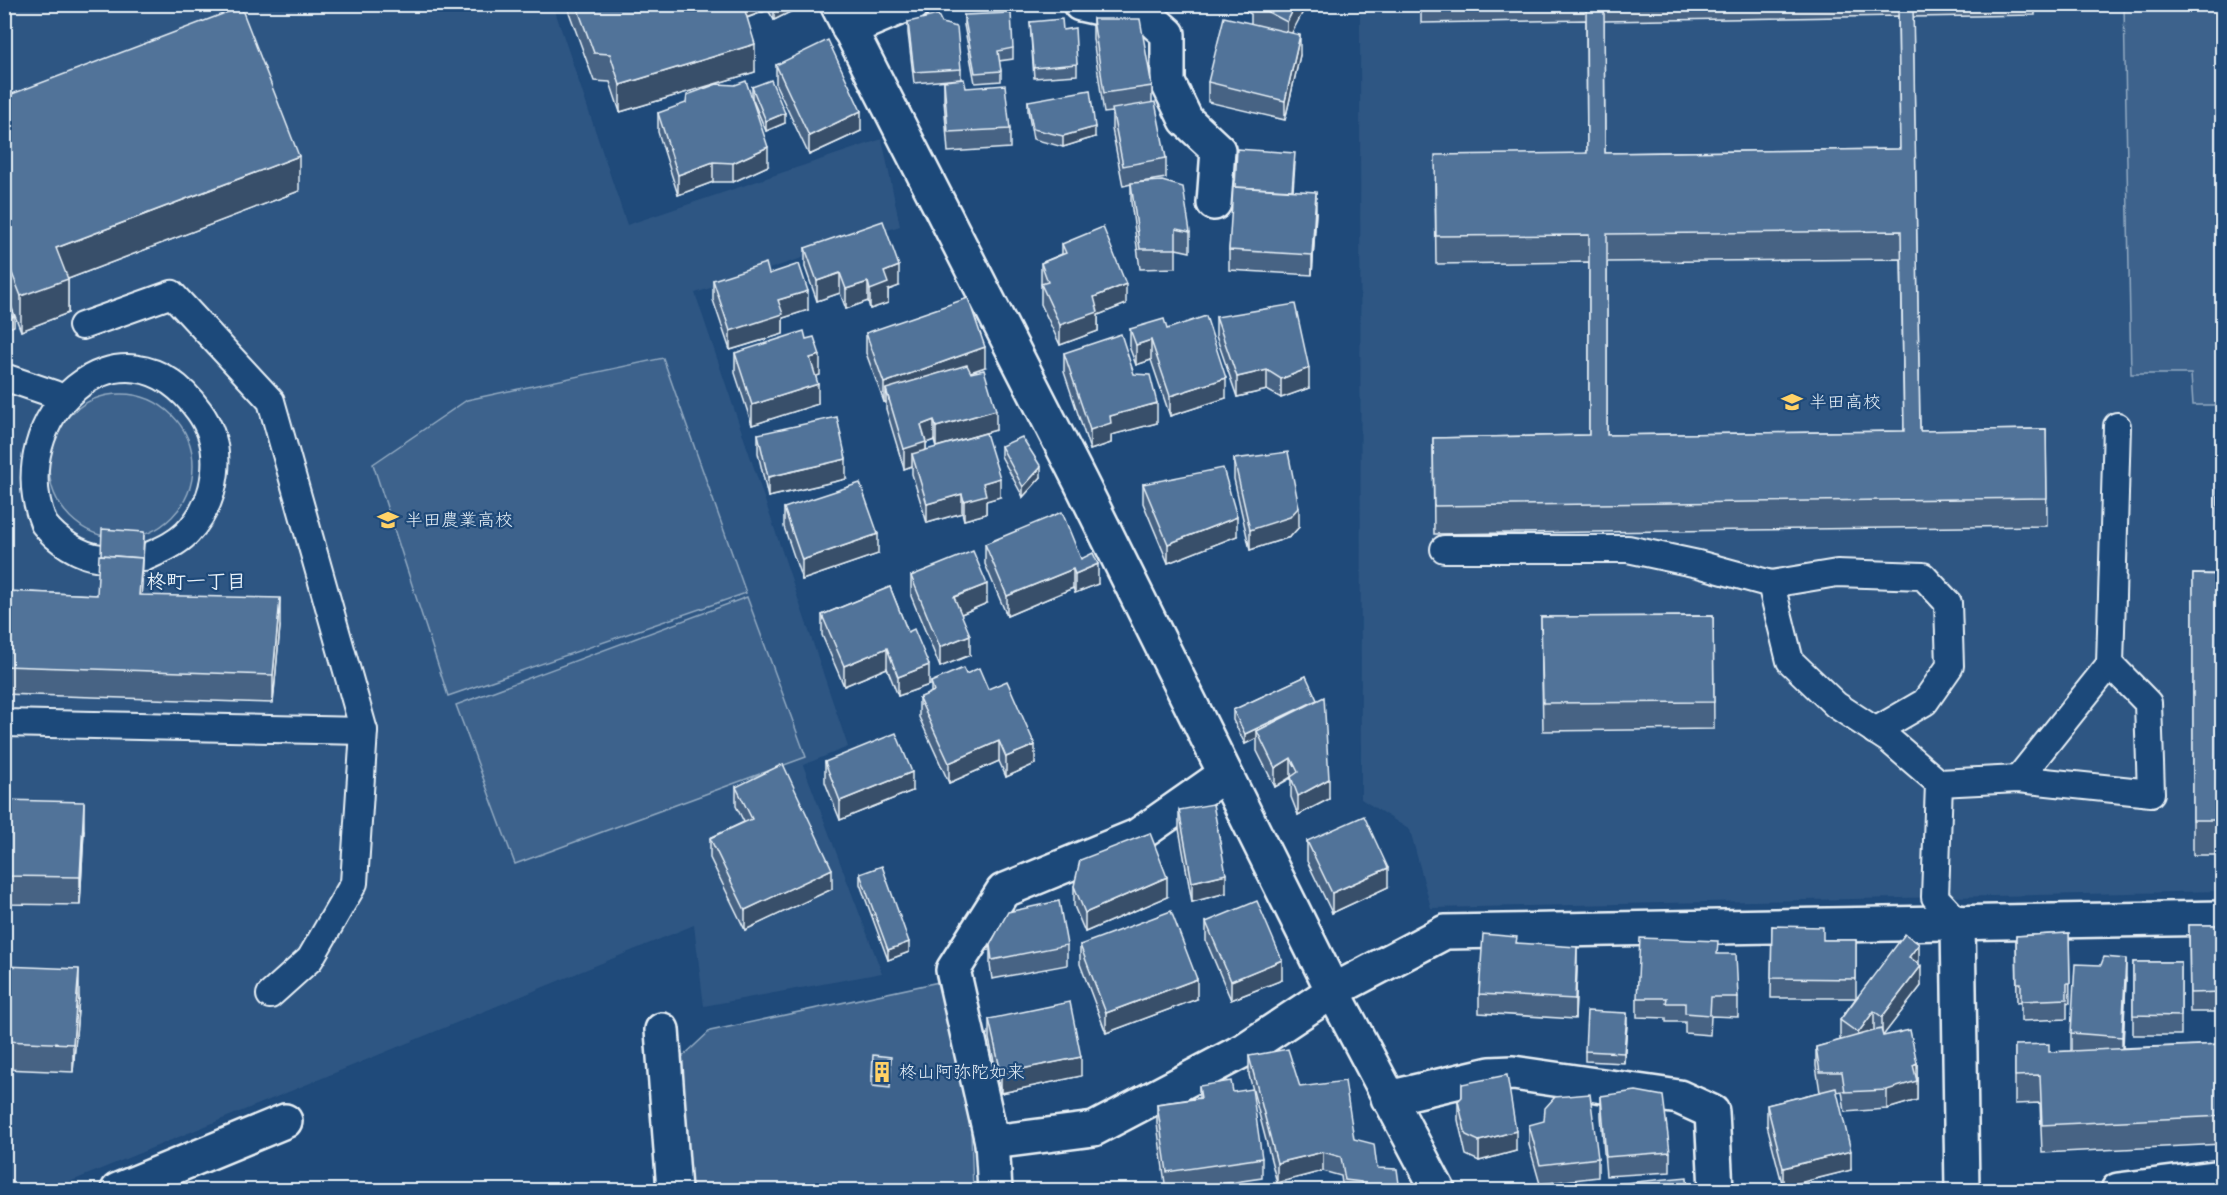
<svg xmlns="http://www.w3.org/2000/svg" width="2227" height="1195" font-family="Pangolin,'Klee One',sans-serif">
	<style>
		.built { fill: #2e5683 }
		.green { fill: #3c628c; stroke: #92aac2; stroke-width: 1.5 }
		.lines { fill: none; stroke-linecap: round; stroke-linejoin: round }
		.service-casing { stroke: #e8f1f8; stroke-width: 30 }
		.minor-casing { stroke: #e8f1f8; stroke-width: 38 }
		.service { stroke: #1f4a7a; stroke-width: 26 }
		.minor { stroke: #1f4a7a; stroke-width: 33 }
		.wall { fill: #466384; stroke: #e8f1f8; stroke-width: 1.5; fill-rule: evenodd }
		.shaded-wall { fill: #39506b; stroke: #e8f1f8; stroke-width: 1.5 }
		.building { fill: #517399; stroke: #e8f1f8; stroke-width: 1.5; fill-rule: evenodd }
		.labels { text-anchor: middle; stroke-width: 4.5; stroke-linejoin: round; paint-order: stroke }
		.poi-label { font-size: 18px; fill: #e8f1f8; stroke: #1f4a7a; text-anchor: start }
		.neighbourhood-label { font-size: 20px; font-weight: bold; fill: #e8f1f8; stroke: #1f4a7a }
	</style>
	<rect width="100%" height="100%" fill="#1f4a7a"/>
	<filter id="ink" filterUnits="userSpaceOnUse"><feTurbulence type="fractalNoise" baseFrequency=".0167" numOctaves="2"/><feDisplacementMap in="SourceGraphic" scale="12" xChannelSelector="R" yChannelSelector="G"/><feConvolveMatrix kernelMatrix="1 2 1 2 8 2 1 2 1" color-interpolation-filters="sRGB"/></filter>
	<g filter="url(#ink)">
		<!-- built -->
		<g class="built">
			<path d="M5 5H553L627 225 882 139 900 226 695 293 848 747 803 765 882 973 704 1006 694 925 50 1190H5Z"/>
			<path d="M1360 5H2222V891L1431 908 1410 830 1361 799Z"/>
		</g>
		<!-- green -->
		<g class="green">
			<path d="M2124 5H2222V405H2193L2191 374H2131Z"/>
			<path d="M663 358 746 593 448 696 373 464 467 400Z"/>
			<circle cx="121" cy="466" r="72"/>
			<path d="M747 597 806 757 515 864 456 705Z"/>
			<path d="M939 982 970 1104 973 1190H692L679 1060 710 1031Z"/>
		</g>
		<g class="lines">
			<defs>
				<g id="service">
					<path d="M82 326 172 294 271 401 364 731 354 883 310 959 270 995"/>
					<path d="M4 377 54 394"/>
					<path d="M1444 549H1628L1698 564 1771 584 1790 661 1836 705 1888 739 1939 783 1935 897 1958 922"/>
					<path d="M101 558C80 556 56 540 44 524 0 418 122 304 199 411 226 448 218 501 187 533 175 545 159 551 144 558"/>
					<path d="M1771 584 1837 573 1923 576 1948 603 1950 666 1925 702 1875 731"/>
					<path d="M4 723 364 731"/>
					<path d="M2018 779 2110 664"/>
					<path d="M1939 783 2018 779 2151 793 2148 703 2110 664 2117 426"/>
				</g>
				<g id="minor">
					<path d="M837 4 1080 481 1333 991 1438 1190"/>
					<path d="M1080 4 1152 20 1168 34V83L1186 120 1218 150 1214 203"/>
					<path d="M849 29 899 8 913 4"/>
					<path d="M1958 922 1962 1190"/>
					<path d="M662 1030 674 1190"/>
					<path d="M1388 1098 1490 1074 1513 1073 1679 1097 1712 1112 1716 1190"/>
					<path d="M992 1142 1094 1129 1246 1049 1333 991 1445 932 2222 918"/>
					<path d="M118 1190 285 1121"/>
					<path d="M995 1190 992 1142 953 970 1003 891 1137 836 1224 775"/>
					<path d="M2118 1190 2222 1177"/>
				</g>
			</defs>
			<!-- service casing -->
			<use href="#service" class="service-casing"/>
			<!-- minor casing -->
			<use href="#minor" class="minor-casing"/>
			<!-- service -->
			<use href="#service" class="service"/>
			<!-- minor -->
			<use href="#minor" class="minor"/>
		</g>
		<!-- wall -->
		<g class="wall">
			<path d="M566 4H792V11L774 20 768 10 747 18 755 72 620 112 610 82 594 81Z"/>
			<path d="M1232 4H1307L1291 33 1300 55 1285 120 1208 102V82L1251 23V14Z"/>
			<path d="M1421 4H2035V15L1913 17 1920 431 2046 429 2047 526 1434 534 1433 438 1589 435V262L1436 264 1435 183 1587 153 1586 20 1421 23ZM1898 16 1900 149 1605 153 1604 21ZM1901 259 1904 431 1607 435V262Z"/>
			<path d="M964 15 1013 48V59L999 61 1001 71V81L975 83 964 25Z"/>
			<path d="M1093 19 1152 86V102L1166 158V178L1141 182 1190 232V252L1176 249V268L1140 269 1131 202V184L1123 186 1112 129V112L1104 113 1093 39Z"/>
			<path d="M908 22 961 69V79L914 83 908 33Z"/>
			<path d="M1030 22 1063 30 1077 64V75L1034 78Z"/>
			<path d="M776 65 861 131 809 155 776 85Z"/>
			<path d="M944 81 966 88 1010 129V148L948 152 944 100Z"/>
			<path d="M752 87 785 123 766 131 752 98Z"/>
			<path d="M4 97 299 191 68 279V313L21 331 4 288Z"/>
			<path d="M1028 101 1095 137 1063 147 1033 139 1028 111Z"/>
			<path d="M658 113 768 166 733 182H713L678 195 658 132Z"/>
			<path d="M1295 163 1293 191 1316 212 1312 275 1229 270V250L1235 187Z"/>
			<path d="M1062 244 1126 304 1098 315V331L1060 345 1041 304V263L1062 254Z"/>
			<path d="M805 248 899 286 888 290V303L870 309 868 301 846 309 840 293 817 301 805 267Z"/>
			<path d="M769 274 808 310 783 318V334L730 350 713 300V280Z"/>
			<path d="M1216 317 1309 388 1281 398 1267 390 1237 397 1216 336Z"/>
			<path d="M1130 329H1167L1226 398 1170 416 1151 360 1136 365 1130 349Z"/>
			<path d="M866 333 985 367 970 372 996 430 936 447 934 440 926 443V450L1000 497 986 501V514L964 520 962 513 927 523 912 474V466L904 469 886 409V402H884L866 353Z"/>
			<path d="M735 353 820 375 816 376 818 404 752 425 735 373Z"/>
			<path d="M1064 353 1134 374 1157 423 1111 435V443L1090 450 1064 372Z"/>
			<path d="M2217 421H2223V855H2193V574H2218Z"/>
			<path d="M758 434 846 479 768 497 758 453Z"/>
			<path d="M1001 446 1041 477 1023 497 1001 456Z"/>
			<path d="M1234 459 1299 527 1290 537 1250 550 1234 479Z"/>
			<path d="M1143 484 1237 536 1168 563 1143 503Z"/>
			<path d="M784 508 878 554 802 580 784 527Z"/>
			<path d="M144 542 141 595 280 626 273 703 4 694V591L97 595Z"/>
			<path d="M985 544 1081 559 1098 584 1075 593 1073 588 1007 616 985 564Z"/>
			<path d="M911 576 987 603 961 614 970 655 940 667 911 596Z"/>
			<path d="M890 587 929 685 898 696 887 668 844 686 822 635V615Z"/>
			<path d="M1713 616 1714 729 1543 731 1541 617Z"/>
			<path d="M966 674 988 689 1035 764 1006 777 999 761 949 783 919 717V698L931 693V682Z"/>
			<path d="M1306 676 1329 799 1298 815 1291 797V778L1275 787 1257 751V738L1245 744 1233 720V710Z"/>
			<path d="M825 762 912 791 840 820 825 782Z"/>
			<path d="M736 787 832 889 745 930 710 858V838L744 822 736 806Z"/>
			<path d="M4 800 84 830 80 905 4 904Z"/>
			<path d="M1179 810 1226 893 1192 902 1179 829Z"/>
			<path d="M1307 841 1388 887 1332 913 1307 861Z"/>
			<path d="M860 874 909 952 888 960 860 884Z"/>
			<path d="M1074 886 1167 897 1085 932 1074 906Z"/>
			<path d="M1206 922 1282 980 1231 1000 1206 941Z"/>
			<path d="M2189 925H2223V1012H2190Z"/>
			<path d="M1772 926 1823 940H1856V998L1918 964 1921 986 1883 1035 1917 1063V1100L1887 1109 1845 1112 1842 1091 1836 1092 1851 1170 1783 1187 1767 1125V1105L1820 1092 1816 1066V1047L1841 1040 1840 1039V1020L1856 998H1771Z"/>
			<path d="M2069 933 2070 1003 2067 1002V1019L2021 1021V1002L2017 1003 2016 936Z"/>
			<path d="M1517 943 1577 967 1575 1019 1479 1013V994Z"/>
			<path d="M990 945H1067V965L992 979 990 965Z"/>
			<path d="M1080 945 1197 999 1106 1033 1080 964Z"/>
			<path d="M1718 954 1738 997V1017L1711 1016 1710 1035 1685 1033V1022H1666V1018L1637 1017V998Z"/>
			<rect x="2133" y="962" width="48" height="73"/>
			<path d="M4 966 79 997 73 1072 4 1069Z"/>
			<path d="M2126 979 2123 1048 2223 1044V1144L2042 1153 2040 1103 2015 1104V1045L2049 1052 2071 1051V1033Z"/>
			<path d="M989 1019 1081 1076 1001 1093 989 1039Z"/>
			<path d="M1627 1024 1624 1063 1585 1061V1051Z"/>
			<path d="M1249 1056 1354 1139 1377 1168 1400 1191H1343L1341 1176 1323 1171 1277 1183 1249 1075Z"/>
			<path d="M891 1067 890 1088 872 1086V1076Z"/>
			<path d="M1462 1084 1516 1151 1479 1161 1466 1155 1458 1120V1101L1462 1098Z"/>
			<path d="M1199 1086 1233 1092 1262 1158V1178L1173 1191H1166L1157 1124V1104L1199 1098Z"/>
			<path d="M1601 1096 1670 1152V1172L1606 1176 1601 1116Z"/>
			<path d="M1529 1125 1598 1158V1177L1540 1184 1529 1145Z"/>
		</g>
		<!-- shaded-wall -->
		<g class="shaded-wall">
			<path d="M740 4H768V10L740 20Z"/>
			<path d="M774 4H792V11L774 20Z"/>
			<path d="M1296 4H1307L1287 42V22Z"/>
			<path d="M1300 35V55L1285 120V101Z"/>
			<path d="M755 44V72L620 112V85Z"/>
			<path d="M861 111V131L809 155V136Z"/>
			<path d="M785 113V123L766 131V121Z"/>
			<path d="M1095 127V137L1063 147V136Z"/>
			<path d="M768 147V166L733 182V163Z"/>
			<path d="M299 156V191L68 279V313L21 331V296L56 248Z"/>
			<path d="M713 162V182L678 195V175Z"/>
			<path d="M1316 192V212L1312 275V255Z"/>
			<path d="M899 266V286L888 290V303L870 309V290L884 272Z"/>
			<path d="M840 273V293L817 301V281Z"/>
			<path d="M868 282V301L846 309V289Z"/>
			<path d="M1126 284V304L1098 315V331L1060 345V325L1094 297Z"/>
			<path d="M808 291V310L783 318V334L730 350V331L778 300Z"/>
			<path d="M14 316V326L4 330V320Z"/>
			<path d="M1151 340V360L1136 365V345Z"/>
			<path d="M985 347V367L889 400 886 389V402H884V383Z"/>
			<path d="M820 355V375L810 378V358Z"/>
			<path d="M1309 368V388L1281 398V379Z"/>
			<path d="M1267 370V390L1237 397V377Z"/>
			<path d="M1226 378V398L1170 416V396Z"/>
			<path d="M818 384V404L752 425V405Z"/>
			<path d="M1157 403V423L1111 435V443L1090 450V430L1110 416Z"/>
			<path d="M996 410V430L936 447V427Z"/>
			<path d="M934 420V440L926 443V462L912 454V466L904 469V449L921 425Z"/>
			<path d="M846 459V479L768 497V477Z"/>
			<path d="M1041 467V477L1023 497V487Z"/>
			<path d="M1000 478V497L986 501V514L964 520V501L983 483Z"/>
			<path d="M962 494V513L927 523V504Z"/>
			<path d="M1299 507V527L1290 537 1250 550V530Z"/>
			<path d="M1237 517V536L1168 563V544Z"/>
			<path d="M144 532 142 585 139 623V595Z"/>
			<path d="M878 534V554L802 580V560Z"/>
			<path d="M1098 564V584L1075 593V574Z"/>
			<path d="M1073 569V588L1007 616V596Z"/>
			<path d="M987 584V603L954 617V597Z"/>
			<path d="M280 598V626L273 703V675Z"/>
			<path d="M970 635V655L940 667V647Z"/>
			<path d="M887 648V668L844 686V666Z"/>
			<path d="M929 665V685L898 696V677Z"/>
			<path d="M1317 700 1257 731V738L1245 744V734Z"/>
			<path d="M999 741V761L949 783V763Z"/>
			<path d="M1035 745V764L1006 777V757Z"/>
			<path d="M1291 758V777L1275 787V768Z"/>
			<path d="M912 772V791L840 820V801Z"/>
			<path d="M1329 779V799L1298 815V796Z"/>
			<path d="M84 802V830L80 905V877Z"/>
			<path d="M1388 868V887L1332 913V893Z"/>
			<path d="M832 869V889L745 930V910Z"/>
			<path d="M1226 874V893L1192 902V882Z"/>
			<path d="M1167 877V897L1085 932V913Z"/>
			<path d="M909 942V952L888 960V950Z"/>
			<path d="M1919 944V964L1909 957Z"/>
			<path d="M1577 947V967L1575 1019V999Z"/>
			<path d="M2126 959V979L2122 1057V1037Z"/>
			<path d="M1282 960V980L1231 1000V981Z"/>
			<path d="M1921 966V986L1882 1037V1017Z"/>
			<path d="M79 969V997L73 1072V1044Z"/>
			<path d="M1197 979V999L1106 1033V1013Z"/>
			<path d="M1874 1011V1031L1858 1053V1033Z"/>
			<path d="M1627 1013V1024L1624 1063V1053Z"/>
			<path d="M1081 1057V1076L1001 1093V1073Z"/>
			<path d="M1917 1063V1100L1887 1109V1090L1913 1065Z"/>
			<path d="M1516 1131V1151L1479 1161V1141Z"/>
			<path d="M1851 1151V1170L1783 1187V1168Z"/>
			<path d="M1323 1152V1171L1277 1183V1163Z"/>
		</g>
		<!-- building -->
		<g class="building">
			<path d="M576 4H743L755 44 620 85 610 54 594 53Z"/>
			<path d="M1253 4H1296L1287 22Z"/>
			<path d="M1586 4H1604L1605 153 1900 149 1898 4H1913L1920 431 2046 429 2047 498 1434 506 1433 438 1589 435V235L1436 236 1435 155 1587 153ZM1901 231 1904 431 1607 435V234Z"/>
			<path d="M241 7 299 156 56 248 68 279 21 296 4 253V132L12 130 4 111V97Z"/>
			<path d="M1011 13 1013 48 998 51 1001 71 975 73 964 15Z"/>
			<path d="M938 15 942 23 957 27 961 69 914 72 908 22Z"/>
			<path d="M1224 17 1300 35 1285 101 1208 82Z"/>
			<path d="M1062 19 1063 30 1075 28 1077 64 1034 68 1030 22Z"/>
			<path d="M1093 19H1140L1152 86 1104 93Z"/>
			<path d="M828 40 861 111 809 136 776 65Z"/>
			<path d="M964 79 966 88 1005 85 1010 129 948 132 944 81Z"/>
			<path d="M771 80 785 113 766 121 752 87Z"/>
			<path d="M746 81 768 147 733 163 713 162 678 175 658 113 686 103 687 95 717 84 735 85Z"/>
			<path d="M1090 90 1095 127 1063 136 1033 129 1028 101Z"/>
			<path d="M1155 102 1166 158 1123 166 1112 109Z"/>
			<path d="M1237 149 1295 153 1292 190 1235 187Z"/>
			<path d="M1162 181 1183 187 1190 232 1176 229V249H1140L1131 183Z"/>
			<path d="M1233 187 1316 192 1312 255 1229 250Z"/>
			<path d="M883 221 899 266 884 272 888 283 870 290 868 282 846 289 840 273 817 281 805 248Z"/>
			<path d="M1103 227 1126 284 1094 297 1098 312 1060 325 1041 284 1048 282 1041 263 1066 253 1062 244Z"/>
			<path d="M766 263 769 274 799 264 808 291 778 300 783 314 730 331 713 280Z"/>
			<path d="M6 294 14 316 4 320V295Z"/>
			<path d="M968 298 985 347 884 383 866 333Z"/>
			<path d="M1295 304 1309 368 1281 379 1267 370 1237 377 1216 317Z"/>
			<path d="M1206 316 1226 378 1170 396 1151 340 1136 345 1130 329 1164 319 1167 329Z"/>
			<path d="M804 331 806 339 814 337 820 355 810 358 818 384 752 405 735 353Z"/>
			<path d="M1121 334 1134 374 1150 375 1157 403 1110 416 1111 423 1090 430 1064 353Z"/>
			<path d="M967 365 971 373 984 370 996 410 936 427 934 420 921 425 926 442 904 449 886 389Z"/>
			<path d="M837 417 846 459 768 477 758 434Z"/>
			<path d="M2217 421H2223V558H2218Z"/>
			<path d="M986 433 1000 478 983 483 986 495 964 501 962 494 927 504 912 454Z"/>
			<path d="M1022 437 1041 467 1023 487 1001 446Z"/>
			<path d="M1288 452 1299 507 1290 517 1250 530 1234 459Z"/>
			<path d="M1223 468 1237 517 1168 544 1143 484Z"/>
			<path d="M860 483 878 534 802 560 784 508Z"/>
			<path d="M1062 512 1081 559 1093 553 1098 564 1075 574 1073 569 1007 596 985 544Z"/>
			<path d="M102 529 144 532 142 575V558L101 555Z"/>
			<path d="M973 551 987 584 954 597 970 635 940 647 911 576Z"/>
			<path d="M99 555 142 558 139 595 280 598 273 675 4 666V591L97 595Z"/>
			<path d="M2193 574 2223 575V820H2193Z"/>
			<path d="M890 587 908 632 914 629 929 665 898 677 887 648 844 666 822 615Z"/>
			<path d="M1713 616 1714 702 1543 703 1541 617Z"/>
			<path d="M963 668 966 674 979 668 988 689 1007 681 1035 745 1006 757 999 741 949 763 919 698 934 691 931 682Z"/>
			<path d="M1306 676 1317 700 1245 734 1233 710Z"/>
			<path d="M1324 697 1329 779 1298 796 1291 777 1298 772 1291 758 1275 768 1257 731Z"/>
			<path d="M896 733 912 772 840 801 825 762Z"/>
			<path d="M783 764 832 869 745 910 710 838 752 819 736 787Z"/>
			<path d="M4 800 84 802 80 877 4 876Z"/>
			<path d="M1213 804 1226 874 1192 882 1179 810Z"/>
			<path d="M1364 816 1388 868 1332 893 1307 841Z"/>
			<path d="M1150 833 1167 877 1085 913 1074 886 1080 860Z"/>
			<path d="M882 866 909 942 888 950 860 874Z"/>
			<path d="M1059 901 1067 945 992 960 990 945 1008 912Z"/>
			<path d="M1257 901 1282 960 1231 981 1206 922Z"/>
			<path d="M1171 911 1197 979 1106 1013 1080 945Z"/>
			<path d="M2189 925H2223V992L2190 993Z"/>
			<path d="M1772 926 1823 927V940H1856V979L1771 978Z"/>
			<path d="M2069 933 2070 983H2067V999L2021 1001V983H2017L2016 936Z"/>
			<path d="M1483 934 1517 937 1516 943 1577 947 1575 999 1479 994Z"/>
			<path d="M1905 934 1919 944 1909 957 1921 966 1882 1017 1874 1011 1858 1033 1840 1020Z"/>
			<path d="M1640 938 1718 941 1717 954H1736L1738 997H1711L1710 1015 1685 1013V1003H1666L1667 998H1637Z"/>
			<path d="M2104 957 2126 959 2122 1037 2071 1033 2075 964 2101 965Z"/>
			<path d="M2133 962H2181V1016L2133 1015Z"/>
			<path d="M4 966 79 969 73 1044 4 1041Z"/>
			<path d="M1070 1002 1081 1057 1001 1073 989 1019Z"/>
			<path d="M1587 1011 1627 1013 1624 1053 1585 1051Z"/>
			<path d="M1881 1029 1883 1036 1910 1030 1917 1063 1913 1065 1917 1081 1887 1090 1845 1092 1842 1072H1820L1816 1047Z"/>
			<path d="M2049 1044V1052L2223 1044V1116L2042 1125 2040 1075 2015 1076V1045Z"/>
			<path d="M1288 1049 1300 1087 1345 1081 1354 1139 1374 1144 1377 1168 1397 1169 1400 1191H1364L1361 1182 1345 1180 1341 1157 1323 1152 1277 1163 1249 1056Z"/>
			<path d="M873 1055 891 1057 890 1077 872 1076Z"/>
			<path d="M1507 1075 1516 1131 1479 1141 1466 1135 1458 1101 1462 1097V1084Z"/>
			<path d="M1231 1081 1233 1092 1252 1089 1262 1158 1167 1172 1157 1104 1201 1098 1199 1086Z"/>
			<path d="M1836 1088 1851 1151 1783 1168 1767 1105Z"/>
			<path d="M1636 1091 1663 1096 1670 1152 1606 1157 1601 1096Z"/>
			<path d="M1590 1094 1598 1158 1540 1165 1529 1125 1544 1121 1545 1108 1555 1097Z"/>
			<path d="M1687 1177 1688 1191H1593L1594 1186Z"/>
		</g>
	</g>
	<!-- icons -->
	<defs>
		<symbol id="school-bare" viewBox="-9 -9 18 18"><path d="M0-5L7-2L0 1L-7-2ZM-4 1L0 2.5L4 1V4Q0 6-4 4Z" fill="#ffd166" stroke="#1f4a7a" stroke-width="2.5" paint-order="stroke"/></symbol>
		<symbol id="building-bare" viewBox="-9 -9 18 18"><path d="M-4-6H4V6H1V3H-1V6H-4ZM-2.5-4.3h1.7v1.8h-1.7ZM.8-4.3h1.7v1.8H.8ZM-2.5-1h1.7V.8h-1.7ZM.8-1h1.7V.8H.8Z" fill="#ffd166" stroke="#1f4a7a" stroke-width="2.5" paint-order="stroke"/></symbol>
	</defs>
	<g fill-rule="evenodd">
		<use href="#school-bare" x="1777" y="387" width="30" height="30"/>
		<use href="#school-bare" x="373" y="505" width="30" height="30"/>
		<use href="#building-bare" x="867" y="1057" width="30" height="30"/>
	</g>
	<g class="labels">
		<!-- poi labels -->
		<g class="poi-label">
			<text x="1809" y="408">半田高校</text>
			<text x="405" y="526">半田農業高校</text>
			<text x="899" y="1078">柊山阿弥陀如来</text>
		</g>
		<!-- neighbourhood labels -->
		<g class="neighbourhood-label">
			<text x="196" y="588">柊町一丁目</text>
		</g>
	</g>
	<!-- margin -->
	<rect width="2227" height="1195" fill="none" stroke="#1f4a7a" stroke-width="24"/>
	<rect x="12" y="12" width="2203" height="1171" fill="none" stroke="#e8f1f8" stroke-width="2" filter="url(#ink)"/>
</svg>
